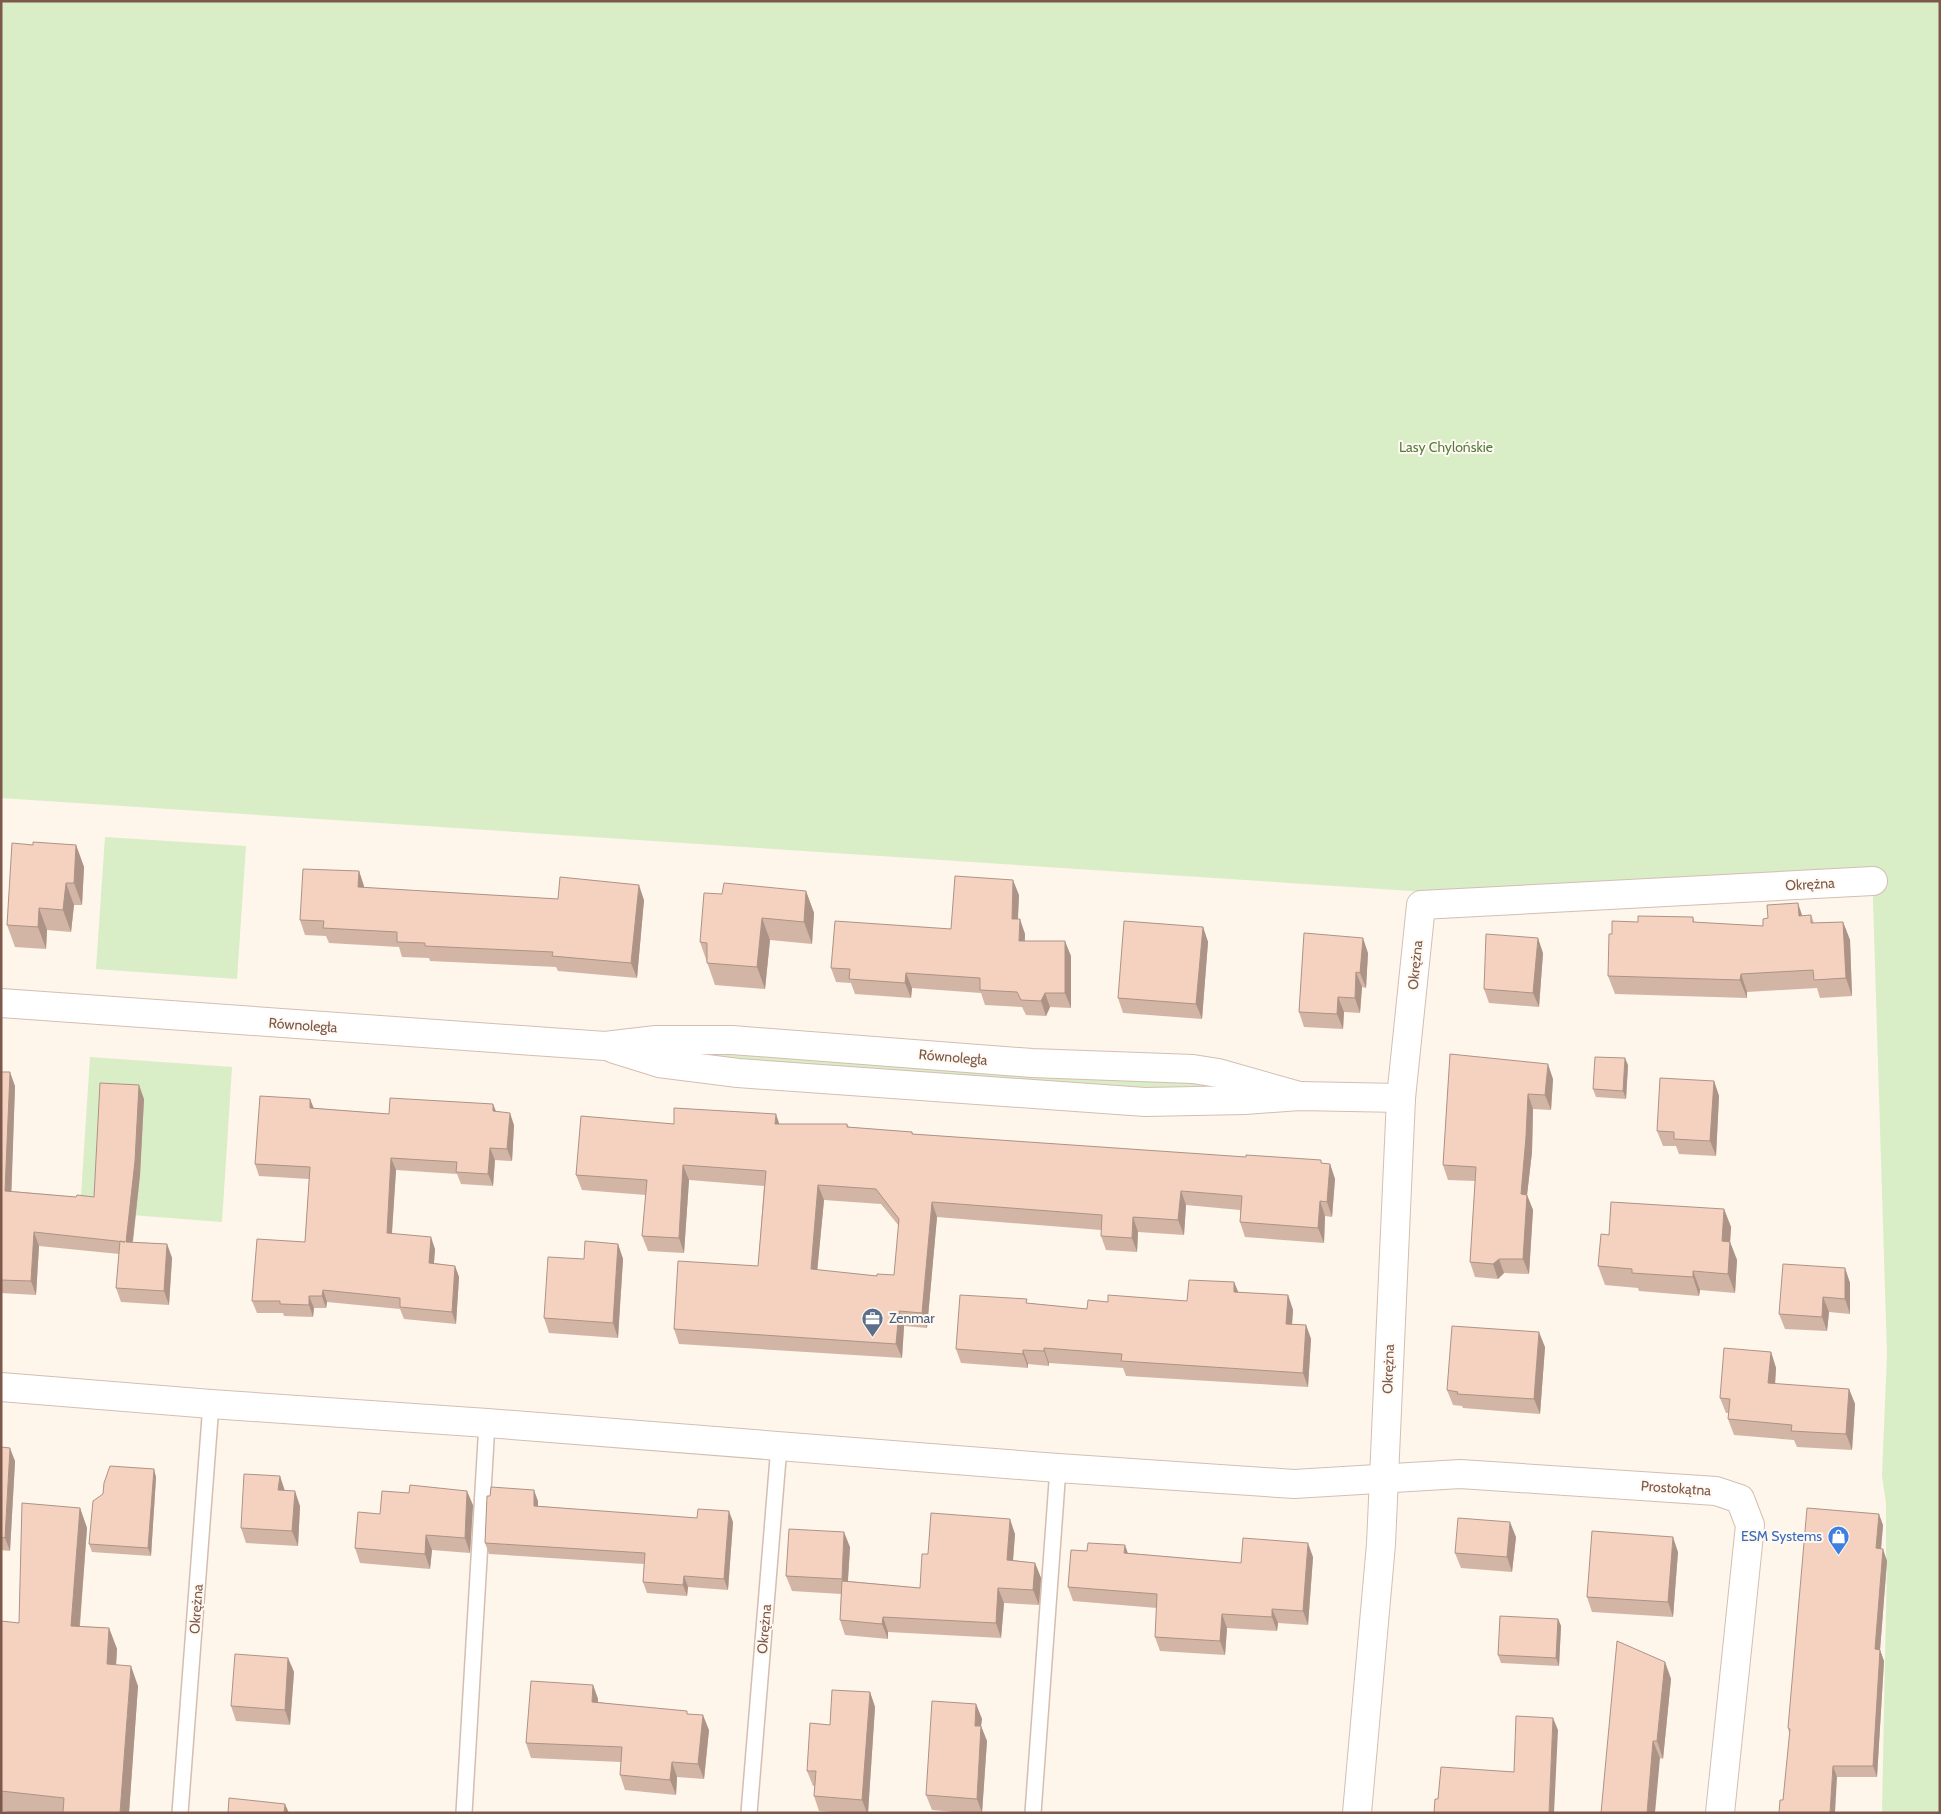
<svg xmlns="http://www.w3.org/2000/svg" width="1941" height="1814" font-family="Cabin,sans-serif">
	<style>
		.green { fill: #d9edc7 }
		.lines { fill: none; stroke-linecap: round; stroke-linejoin: round }
		.lane-casing { stroke: #d4beb1; stroke-width: 18 }
		.street-casing { stroke: #d4beb1; stroke-width: 30 }
		.lane { stroke: #fff; stroke-width: 15 }
		.street { stroke: #fff; stroke-width: 28 }
		.wall { fill: #d3b5a5; fill-rule: evenodd }
		.shaded-wall { fill: #ac9386 }
		.building { fill: #f5d2c0; stroke: #ac9386; fill-rule: evenodd }
		.labels { text-anchor: middle; stroke-width: 4; stroke-linejoin: round; paint-order: stroke }
		.park-label { font-size: 14px; fill: #557c3f; stroke: #fff9f2 }
		.street-label { font-size: 14px; fill: #7c594b; stroke: #fff9f2 }
		.service-label { font-size: 14px; fill: #4e5e75; stroke: #fff9f2; text-anchor: start }
		.shop-label { font-size: 14px; fill: #366cbe; stroke: #fff9f2; text-anchor: end }
	</style>
	<rect width="100%" height="100%" fill="#fef5eb"/>
	<!-- green -->
	<g class="green">
		<path d="M1 1H1940V1813H1882L1887 1560H1886V1503L1882 1476 1887 1354 1873 900V869L1442 893 1 798Z"/>
		<path d="M105 837 246 846 237 979 96 969Z"/>
		<path d="M663 1048 1189 1077 1261 1093 1177 1094 672 1059Z"/>
		<path d="M90 1057 232 1067 222 1222 80 1211Z"/>
	</g>
	<g class="lines">
		<defs>
			<g id="lane">
				<path d="M180 1813 211 1404"/>
				<path d="M464 1813 487 1423"/>
				<path d="M749 1813 779 1446"/>
				<path d="M1033 1813 1058 1468"/>
			</g>
			<g id="street">
				<path d="M1 1003 605 1046 656 1040H732L1032 1063 1193 1069 1218 1073 1299 1096"/>
				<path d="M614 1049 659 1063 738 1073 1145 1102 1245 1100 1299 1096 1401 1098"/>
				<path d="M1 1387 211 1404 487 1423 1058 1468 1294 1484 1460 1474 1716 1491 1740 1499 1750 1525 1720 1813"/>
				<path d="M1357 1813 1381 1544 1401 1098 1421 905 1873 881"/>
			</g>
		</defs>
		<!-- lane casing -->
		<use href="#lane" class="lane-casing"/>
		<!-- street casing -->
		<use href="#street" class="street-casing"/>
		<!-- lane -->
		<use href="#lane" class="lane"/>
		<!-- street -->
		<use href="#street" class="street"/>
	</g>
	<!-- wall -->
	<g class="wall">
		<path d="M33 845H76L84 867 82 905H74L71 932 47 930 46 949 15 947 7 925Z"/>
		<path d="M359 871 364 888 558 899 644 900 637 978 558 971 556 967 430 961 429 958 402 957 399 947 329 943 326 936 305 935 300 920Z"/>
		<path d="M806 891 814 913 812 944 770 940 765 989 715 985 700 942Z"/>
		<path d="M1019 895 1018 919 1025 934V941L1071 956V1008L1050 1007 1046 1016 1026 1015 1022 1007 985 1005 981 993 912 988 911 998 855 994 851 983 836 982 831 968 951 929Z"/>
		<path d="M1811 915 1814 923 1843 922 1850 940 1852 996 1820 998 1817 988 1747 992V998L1615 994 1608 976 1612 934 1638 922 1693 917 1695 923 1763 926 1802 916Z"/>
		<path d="M1203 927 1208 942 1202 1019 1123 1013 1118 998Z"/>
		<path d="M1368 953 1366 988 1362 987 1360 1013 1344 1012 1343 1029 1304 1027 1299 1012Z"/>
		<path d="M1543 953 1539 1007 1489 1003 1484 989Z"/>
		<path d="M1450 1054 1553 1079 1551 1110 1533 1109 1532 1152 1527 1195 1533 1210 1529 1274 1504 1273 1498 1279 1475 1277 1470 1262 1475 1181 1448 1180 1443 1165Z"/>
		<path d="M1628 1065 1626 1099 1596 1097 1593 1089Z"/>
		<path d="M1 1072 15 1086 11 1191 76 1197H94L144 1099 140 1175 133 1242 167 1244 172 1258 169 1305 121 1302 116 1288 119 1254 39 1246 36 1295 1 1293Z"/>
		<path d="M1714 1081 1719 1096 1716 1156 1679 1154 1676 1146H1663L1657 1131Z"/>
		<path d="M310 1099 313 1108 389 1114 496 1112 514 1125 512 1161 495 1160 493 1186 461 1184 457 1174 396 1170 392 1234 435 1249 434 1263 455 1266 459 1277 456 1324 404 1319 400 1309 327 1302 326 1308H314L313 1317 284 1316 283 1313H257L252 1301 305 1242 309 1179 259 1176 255 1164Z"/>
		<path d="M674 1124H847L849 1127 912 1132 913 1134 1330 1164 1335 1179 1332 1217 1325 1216 1324 1243 1245 1237 1240 1222V1210L1186 1205 1184 1235 1138 1232 1137 1252 1106 1250 1101 1236V1230L937 1217 927 1328 904 1326 902 1358 679 1344 674 1329 758 1266 764 1186 689 1180 684 1253 648 1251 642 1236 646 1195 582 1190 576 1175ZM824 1200 881 1204 899 1226 894 1275 877 1276 817 1270Z"/>
		<path d="M1724 1209 1731 1227 1730 1242 1737 1260 1735 1293 1700 1290 1699 1296 1639 1291 1638 1288 1605 1285 1598 1266 1609 1235Z"/>
		<path d="M618 1244 623 1259 618 1338 549 1333 544 1318 584 1259Z"/>
		<path d="M1845 1268 1850 1283V1314L1829 1312 1827 1331 1785 1329 1779 1314Z"/>
		<path d="M1234 1282 1238 1293 1288 1295 1293 1310 1292 1324 1306 1325 1311 1339 1308 1387 1126 1376 1123 1368 1049 1363V1366L1028 1364V1368L961 1363 956 1349 1028 1303 1087 1309 1108 1302 1187 1301Z"/>
		<path d="M1545 1347 1540 1414 1463 1408 1462 1406 1453 1405 1447 1390Z"/>
		<path d="M1771 1352 1776 1368 1775 1384 1849 1389 1855 1404 1852 1450 1797 1447 1794 1440 1734 1435 1728 1419 1729 1413H1726L1720 1398Z"/>
		<path d="M1 1447 15 1461 10 1551 1 1550Z"/>
		<path d="M156 1477 151 1556 92 1552 89 1544Z"/>
		<path d="M285 1491 300 1506 298 1546 246 1543 241 1528Z"/>
		<path d="M490 1496 538 1501V1506L733 1522 728 1590 688 1587 687 1596 647 1593 643 1582 644 1564 489 1554 485 1543Z"/>
		<path d="M473 1505 470 1553 432 1550 430 1569 360 1563 355 1548 380 1514Z"/>
		<path d="M80 1508 87 1528 80 1626 109 1628 117 1649 116 1664 138 1686 129 1813H17L1 1811V1621L19 1623Z"/>
		<path d="M1883 1525 1881 1549 1887 1561 1880 1650 1884 1661 1877 1777H1837L1789 1732 1788 1728Z"/>
		<path d="M1015 1534 1013 1560 1035 1563 1041 1578 1039 1605 1004 1603 1001 1638 888 1632V1639L845 1635 840 1620 841 1594 792 1591 786 1576 850 1547 848 1581 920 1588 928 1554Z"/>
		<path d="M1516 1537 1512 1572 1461 1568 1455 1553Z"/>
		<path d="M1087 1551 1128 1553 1241 1563 1313 1557 1308 1625 1278 1623 1277 1631 1227 1628 1225 1655 1160 1651 1155 1637 1157 1608 1073 1601 1068 1587Z"/>
		<path d="M1678 1552 1673 1617 1592 1612 1587 1597Z"/>
		<path d="M1558 1619 1561 1626 1559 1666 1501 1663 1498 1655Z"/>
		<path d="M288 1658 294 1672 290 1725 236 1721 231 1706Z"/>
		<path d="M1665 1662 1671 1679 1663 1759 1660 1758 1601 1813Z"/>
		<path d="M593 1685 598 1699V1702L688 1714 709 1730 704 1779 677 1777 676 1795 625 1790 620 1775 621 1762 531 1758 526 1743Z"/>
		<path d="M870 1692 875 1707 868 1813H844L819 1811 814 1796 815 1786H813L807 1771 830 1725Z"/>
		<path d="M976 1704 982 1719 981 1726 987 1741 982 1813H966L932 1810 926 1795Z"/>
	</g>
	<!-- shaded-wall -->
	<g class="shaded-wall">
		<path d="M76 845 84 867 82 905 74 883Z"/>
		<path d="M359 871 364 886 363 902 358 887Z"/>
		<path d="M1013 880 1019 895 1017 934 1012 919Z"/>
		<path d="M66 883 74 905 71 932 63 910Z"/>
		<path d="M639 885 644 900 637 978 631 963Z"/>
		<path d="M806 891 814 913 812 944 804 922Z"/>
		<path d="M1798 903 1804 921 1799 916Z"/>
		<path d="M39 908 47 930 46 949 38 927Z"/>
		<path d="M762 918 770 940 765 989 757 967Z"/>
		<path d="M1020 919 1025 934 1024 955 1019 941Z"/>
		<path d="M1843 922 1850 940 1852 996 1846 978Z"/>
		<path d="M1203 927 1208 942 1202 1019 1196 1004Z"/>
		<path d="M1363 938 1368 953 1366 988 1360 973Z"/>
		<path d="M1538 938 1543 953 1539 1007 1533 993Z"/>
		<path d="M1065 941 1071 956V1008L1065 993Z"/>
		<path d="M1356 972 1362 987 1360 1013 1355 998Z"/>
		<path d="M906 973 912 988 911 998 905 983Z"/>
		<path d="M1741 974 1747 992V998L1740 980Z"/>
		<path d="M1045 993 1050 1007 1046 1016 1041 1001Z"/>
		<path d="M1338 997 1344 1012 1343 1029 1337 1014Z"/>
		<path d="M1625 1058 1628 1065 1626 1099 1623 1091Z"/>
		<path d="M1548 1064 1553 1079 1551 1110 1545 1095Z"/>
		<path d="M10 1072 15 1086 11 1205 5 1191Z"/>
		<path d="M1714 1081 1719 1096 1716 1156 1710 1141Z"/>
		<path d="M139 1085 144 1099 140 1175 131 1256 126 1242Z"/>
		<path d="M1528 1094 1533 1109 1532 1152 1527 1195 1533 1210 1529 1274 1523 1259 1521 1194Z"/>
		<path d="M310 1099 315 1111 310 1108Z"/>
		<path d="M493 1104 498 1116 493 1111Z"/>
		<path d="M510 1113 514 1125 512 1161 507 1149Z"/>
		<path d="M776 1114 781 1129 775 1124Z"/>
		<path d="M490 1148 495 1160 493 1186 488 1174Z"/>
		<path d="M391 1158 396 1170 391 1245 387 1233Z"/>
		<path d="M1330 1164 1335 1179 1332 1217 1327 1202Z"/>
		<path d="M683 1165 689 1180 684 1253 679 1238Z"/>
		<path d="M818 1185 824 1200 816 1284 811 1269Z"/>
		<path d="M1181 1191 1186 1205 1184 1235 1178 1220Z"/>
		<path d="M1320 1201 1325 1216 1324 1243 1318 1228Z"/>
		<path d="M932 1202 937 1217 927 1328 922 1313Z"/>
		<path d="M1724 1209 1731 1227 1729 1260 1722 1241Z"/>
		<path d="M1133 1217 1138 1232 1137 1252 1132 1238Z"/>
		<path d="M34 1232 39 1246 36 1295 31 1281Z"/>
		<path d="M431 1237 435 1249 433 1275 429 1263Z"/>
		<path d="M1730 1242 1737 1260 1735 1293 1728 1274Z"/>
		<path d="M167 1244 172 1258 169 1305 164 1291Z"/>
		<path d="M618 1244 623 1259 618 1338 613 1323Z"/>
		<path d="M1499 1259 1504 1273 1498 1279 1493 1264Z"/>
		<path d="M455 1266 459 1277 456 1324 452 1312Z"/>
		<path d="M1845 1268 1850 1283V1314L1845 1299Z"/>
		<path d="M1693 1271 1700 1290 1699 1296 1693 1277Z"/>
		<path d="M1234 1282 1240 1296 1234 1292Z"/>
		<path d="M323 1290 327 1302 326 1308 322 1296Z"/>
		<path d="M1288 1295 1293 1310 1291 1338 1286 1324Z"/>
		<path d="M309 1296 314 1308 313 1317 309 1305Z"/>
		<path d="M1823 1297 1829 1312 1827 1331 1822 1317Z"/>
		<path d="M899 1311 904 1326 902 1358 896 1344Z"/>
		<path d="M1306 1325 1311 1339 1308 1387 1303 1373Z"/>
		<path d="M1539 1332 1545 1347 1540 1414 1534 1399Z"/>
		<path d="M1044 1348 1049 1363V1366L1044 1351Z"/>
		<path d="M1023 1350 1028 1364V1368L1023 1354Z"/>
		<path d="M1771 1352 1776 1368 1774 1399 1768 1383Z"/>
		<path d="M1849 1389 1855 1404 1852 1450 1846 1434Z"/>
		<path d="M10 1448 15 1461 10 1551 5 1538Z"/>
		<path d="M154 1469 156 1477 151 1556 148 1548Z"/>
		<path d="M280 1476 285 1491 278 1490Z"/>
		<path d="M534 1490 538 1501V1517L534 1506Z"/>
		<path d="M295 1491 300 1506 298 1546 292 1531Z"/>
		<path d="M467 1491 473 1505 470 1553 465 1538Z"/>
		<path d="M80 1508 87 1528 78 1646 71 1626Z"/>
		<path d="M729 1511 733 1522 728 1590 724 1579Z"/>
		<path d="M1879 1514 1883 1525 1880 1560 1876 1548Z"/>
		<path d="M1010 1519 1015 1534 1012 1574 1007 1560Z"/>
		<path d="M1510 1522 1516 1537 1512 1572 1507 1557Z"/>
		<path d="M844 1532 850 1547 847 1594 842 1579Z"/>
		<path d="M426 1535 432 1550 430 1569 425 1554Z"/>
		<path d="M1673 1537 1678 1552 1673 1617 1668 1602Z"/>
		<path d="M1308 1543 1313 1557 1308 1625 1303 1611Z"/>
		<path d="M1125 1545 1130 1559 1124 1553Z"/>
		<path d="M1883 1549 1887 1561 1880 1650 1884 1661 1877 1777 1873 1766 1875 1649Z"/>
		<path d="M1035 1563 1041 1578 1039 1605 1033 1590Z"/>
		<path d="M684 1576 688 1587 687 1596 683 1585Z"/>
		<path d="M998 1588 1004 1603 1001 1638 996 1623Z"/>
		<path d="M1272 1609 1278 1623 1277 1631 1272 1617Z"/>
		<path d="M1222 1614 1227 1628 1225 1655 1220 1641Z"/>
		<path d="M883 1617 888 1632V1639L882 1624Z"/>
		<path d="M1558 1619 1561 1626 1559 1666 1556 1658Z"/>
		<path d="M109 1628 117 1649 115 1684 107 1664Z"/>
		<path d="M288 1658 294 1672 290 1725 285 1710Z"/>
		<path d="M1665 1662 1671 1679 1663 1759 1657 1741Z"/>
		<path d="M131 1666 138 1686 129 1813H120Z"/>
		<path d="M593 1685 598 1699 597 1716 592 1702Z"/>
		<path d="M870 1692 875 1707 868 1813H867L862 1800Z"/>
		<path d="M976 1704 982 1719 981 1726 987 1741 982 1813 977 1799 975 1726Z"/>
		<path d="M703 1715 709 1730 704 1779 698 1764Z"/>
		<path d="M1553 1718 1558 1730 1554 1813H1549Z"/>
		<path d="M1653 1741 1660 1758 1655 1813H1647Z"/>
		<path d="M672 1762 677 1777 676 1795 670 1780Z"/>
		<path d="M1833 1766 1837 1777 1835 1813H1830Z"/>
		<path d="M285 1804 289 1813H284Z"/>
	</g>
	<!-- building -->
	<g class="building">
		<path d="M33 842 76 845 74 883H66L63 910 39 908 38 927 7 925 12 843 33 845Z"/>
		<path d="M303 869 359 871 358 887 558 899 560 877 639 885 631 963 552 956 553 952 425 946V943L397 942V932L323 928 324 921 300 920Z"/>
		<path d="M955 876 1013 880 1012 919H1020L1019 941H1065V993H1045L1041 1001 1021 1000 1017 992 980 990V978L906 973 905 983 849 979 850 969 831 968 835 921 951 929Z"/>
		<path d="M724 883 806 891 804 922 762 918 757 967 707 963V943L700 942 704 893 722 894Z"/>
		<path d="M1798 903 1799 916 1811 915V923L1843 922 1846 978 1814 980 1813 970 1741 974 1740 980 1608 976 1609 934H1612V921L1638 922V916L1693 917V922L1763 926V919L1768 918 1767 905Z"/>
		<path d="M1124 921 1203 927 1196 1004 1118 998Z"/>
		<path d="M1304 933 1363 938 1360 973 1356 972 1355 998 1338 997 1337 1014 1299 1012Z"/>
		<path d="M1486 934 1538 938 1533 993 1484 989Z"/>
		<path d="M1450 1054 1548 1064 1545 1095 1528 1094 1526 1137 1521 1194 1527 1195 1523 1259H1499L1493 1264 1470 1262 1476 1167 1443 1165Z"/>
		<path d="M1595 1057 1625 1058 1623 1091 1593 1089Z"/>
		<path d="M1 1072H10L5 1191 76 1197 77 1195 94 1197 100 1083 139 1085 135 1161 126 1242 167 1244 164 1291 116 1288 120 1241 125 1242 34 1232 31 1281 1 1280Z"/>
		<path d="M1660 1078 1714 1081 1710 1141 1674 1139V1132L1657 1131Z"/>
		<path d="M260 1096 310 1099V1108L389 1114 390 1098 493 1104V1111L510 1113 507 1149 490 1148 488 1174 456 1172 457 1162 391 1158 387 1233 431 1237 429 1263 455 1266 452 1312 400 1307V1298L323 1290 322 1296H309V1305L280 1304V1301H252L257 1239 305 1242 310 1167 255 1164Z"/>
		<path d="M674 1108 776 1114 775 1124H847V1127L912 1132V1134L1246 1157V1155L1321 1160V1163L1330 1164 1327 1202 1320 1201 1318 1228 1240 1222 1242 1196 1181 1191 1178 1220 1133 1217 1132 1238 1101 1236 1102 1215 932 1202 922 1313 899 1311 896 1344 674 1329 678 1261 758 1266 766 1171 683 1165 679 1238 642 1236 647 1180 576 1175 581 1116 674 1124ZM818 1185 876 1189 899 1219 894 1275 877 1274V1276L811 1269Z"/>
		<path d="M1611 1202 1724 1209 1722 1241 1730 1242 1728 1274 1693 1271V1277L1632 1273V1269L1598 1266 1601 1234 1609 1235Z"/>
		<path d="M585 1241 618 1244 613 1323 544 1318 548 1257 584 1259Z"/>
		<path d="M1783 1264 1845 1268V1299L1823 1297 1822 1317 1779 1314Z"/>
		<path d="M1189 1280 1234 1282V1292L1288 1295 1286 1324 1306 1325 1303 1373 1121 1361 1122 1354 1044 1348V1351L1023 1350V1354L956 1349 960 1295 1027 1299 1026 1303 1087 1309 1088 1300 1108 1302V1295L1187 1301Z"/>
		<path d="M1452 1326 1539 1332 1534 1399 1457 1394 1458 1392 1447 1390Z"/>
		<path d="M1724 1348 1771 1352 1768 1383 1849 1389 1846 1434 1791 1431 1792 1425 1728 1419 1730 1399 1720 1398Z"/>
		<path d="M1 1447 10 1448 5 1538 1 1537Z"/>
		<path d="M110 1466 154 1469 148 1548 89 1544 93 1501 103 1494 104 1483Z"/>
		<path d="M244 1474 280 1476 278 1490 295 1491 292 1531 241 1528Z"/>
		<path d="M410 1485 467 1491 465 1538 426 1535 425 1554 355 1548 358 1512 380 1514 382 1491 409 1493Z"/>
		<path d="M491 1487 534 1490V1506L697 1518 698 1509 729 1511 724 1579 684 1576 683 1585 643 1582 645 1553 485 1543 487 1496H490Z"/>
		<path d="M22 1503 80 1508 71 1626 109 1628 107 1664 131 1666 120 1813H63L64 1798 1 1791V1621L19 1623Z"/>
		<path d="M1807 1508 1879 1514 1876 1548 1883 1549 1875 1649 1880 1650 1873 1766H1833L1830 1813H1779L1780 1800H1783L1790 1729 1788 1728Z"/>
		<path d="M931 1513 1010 1519 1007 1560 1035 1563 1033 1590 998 1588 996 1623 883 1617 882 1624 840 1620 842 1581 920 1588 922 1554H928Z"/>
		<path d="M1458 1518 1510 1522 1507 1557 1455 1553Z"/>
		<path d="M789 1529 844 1532 842 1579 786 1576Z"/>
		<path d="M1592 1531 1673 1537 1668 1602 1587 1597Z"/>
		<path d="M1243 1538 1308 1543 1303 1611 1272 1609V1617L1222 1614 1220 1641 1155 1637 1157 1594 1068 1587 1071 1550 1087 1551 1088 1543 1125 1545 1124 1553 1241 1563Z"/>
		<path d="M1500 1616 1558 1619 1556 1658 1498 1655Z"/>
		<path d="M1617 1641 1665 1662 1657 1741H1653L1647 1813H1601Z"/>
		<path d="M235 1654 288 1658 285 1710 231 1706Z"/>
		<path d="M531 1681 593 1685 592 1702 687 1711V1714L703 1715 698 1764 672 1762 670 1780 620 1775 622 1747 526 1743Z"/>
		<path d="M832 1690 870 1692 862 1800 814 1796 816 1771H807L810 1723 830 1725Z"/>
		<path d="M932 1701 976 1704 975 1726H981L977 1799 926 1795Z"/>
		<path d="M1516 1716 1553 1718 1549 1813H1434L1435 1799H1438L1441 1767 1514 1772Z"/>
		<path d="M229 1798 285 1804 284 1813H228Z"/>
	</g>
	<!-- icons -->
	<defs>
		<symbol id="office-pin" viewBox="-11 -11 22 30"><path d="M0 17L-7.5 6A9.5 9.5 0 1 1 7.5 6Z" fill="#5c6f8a" stroke="#fff9f2"/><path d="M-6-3h4V-5.5h4V-3h4V5H-6ZM-1-4.5V-3h2v-1.5ZM-6 0V1H6V0Z" fill="#fff"/></symbol>
		<symbol id="shop-pin" viewBox="-11 -11 22 30"><path d="M0 17L-7.5 6A9.5 9.5 0 1 1 7.5 6Z" fill="#3f7fe0" stroke="#fff9f2"/><path d="M-5-2.5h2.3a2.7 3.5 0 0 1 5.4 0H5L5.5 6h-11ZM-1.5-2.5h3a1.5 2.3 0 0 0-3 0Z" fill="#fff"/></symbol>
	</defs>
	<g fill-rule="evenodd">
		<use href="#office-pin" x="860" y="1306" width="25" height="34"/>
		<use href="#shop-pin" x="1826" y="1524" width="25" height="34"/>
	</g>
	<g class="labels">
		<!-- park labels -->
		<g class="park-label">
			<text x="1446" y="452">Lasy Chylońskie</text>
		</g>
		<!-- street labels -->
		<g class="street-label">
			<text transform="translate(1810 884) rotate(-3)" y="5">Okrężna</text>
			<text transform="translate(1415 965) rotate(-84)" y="5">Okrężna</text>
			<text transform="translate(303 1025) rotate(4)" y="5">Równoległa</text>
			<text transform="translate(953 1057) rotate(5)" y="5">Równoległa</text>
			<text transform="translate(1388 1369) rotate(-88)" y="5">Okrężna</text>
			<text transform="translate(1676 1488) rotate(4)" y="5">Prostokątna</text>
			<text transform="translate(196 1609) rotate(-86)" y="5">Okrężna</text>
			<text transform="translate(764 1629) rotate(-85)" y="5">Okrężna</text>
		</g>
		<!-- service labels -->
		<g class="service-label">
			<text x="889" y="1323">Zenmar</text>
		</g>
		<!-- shop labels -->
		<g class="shop-label">
			<text x="1822" y="1541">ESM Systems</text>
		</g>
	</g>
	<!-- border -->
	<rect width="1941" height="1814" fill="none" stroke="#7c594b" stroke-width="5"/>
</svg>
